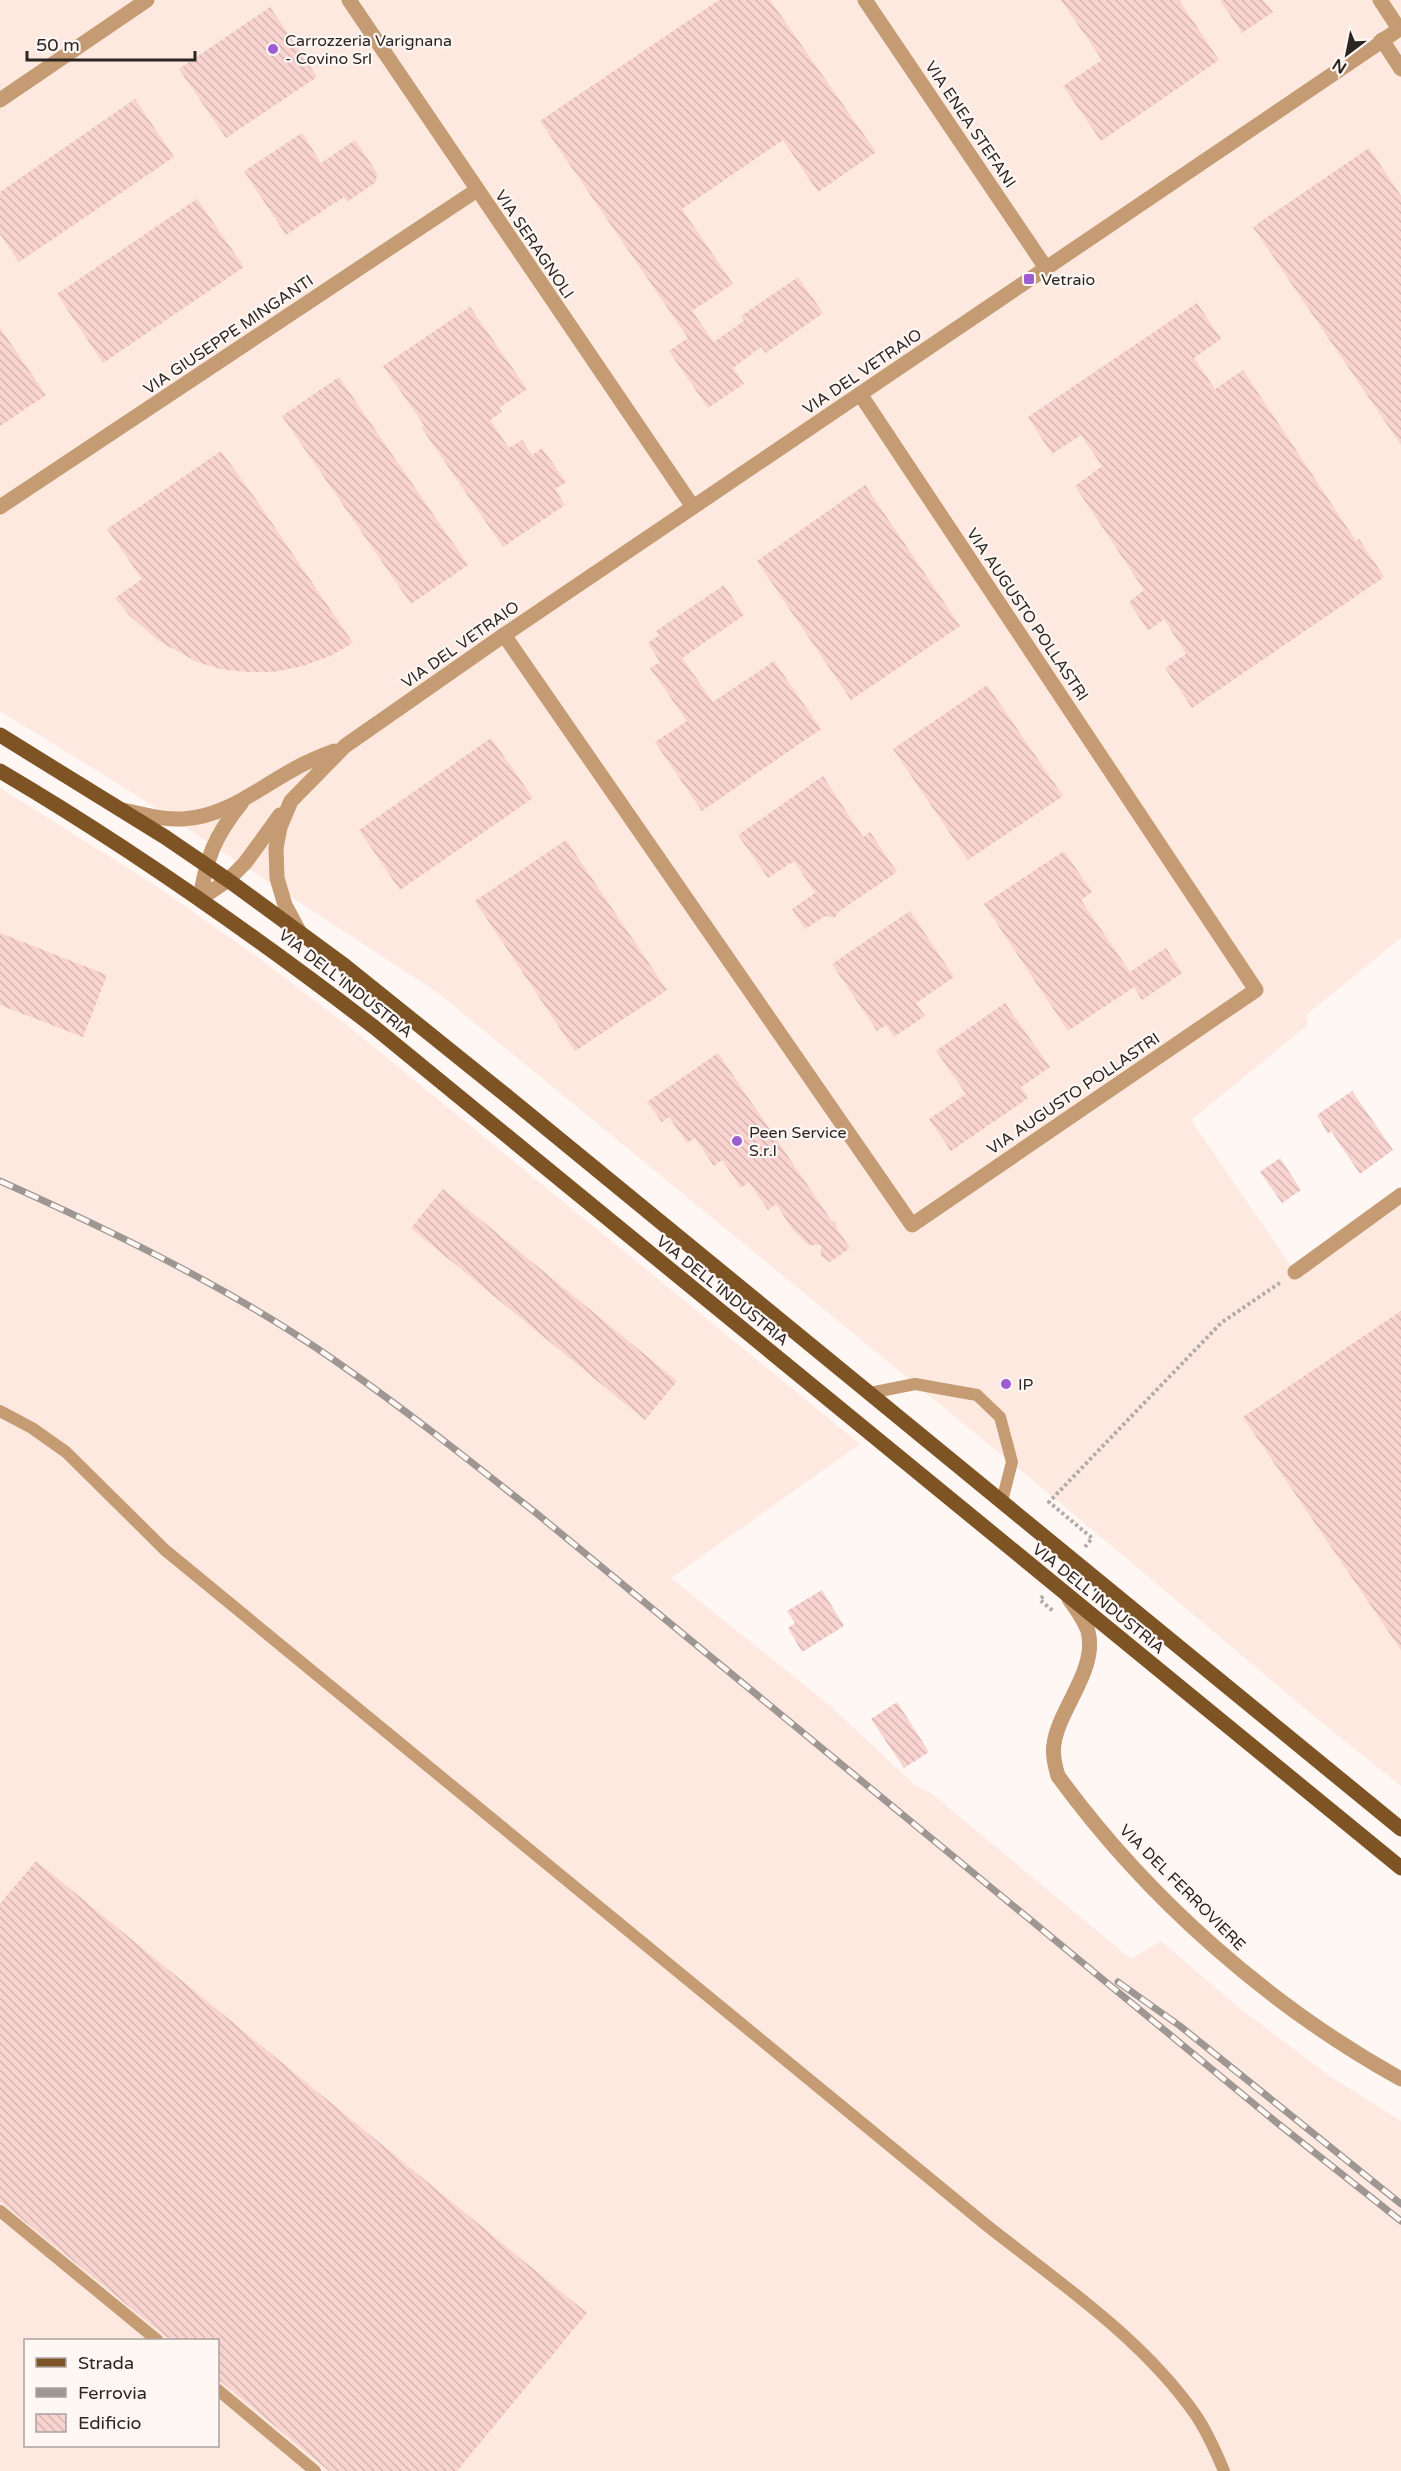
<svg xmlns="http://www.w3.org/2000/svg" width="1401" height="2471" font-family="'Varela Round',sans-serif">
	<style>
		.built { fill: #fde9df; fill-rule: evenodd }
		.building { fill: url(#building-back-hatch) }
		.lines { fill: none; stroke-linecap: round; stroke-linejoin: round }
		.path { stroke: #b1aaa7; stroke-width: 4; stroke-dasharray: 3 3; stroke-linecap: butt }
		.lane { stroke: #c49b72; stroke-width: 12 }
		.street { stroke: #c49b72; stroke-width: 15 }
		.primary { stroke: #7e5425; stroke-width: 15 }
		.rail-casing { stroke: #9d9693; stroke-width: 7 }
		.rail { stroke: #fef7f4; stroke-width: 4.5; stroke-dasharray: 14; stroke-linecap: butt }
		.poi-dot { fill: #9c5cd2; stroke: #fef7f4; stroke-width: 2 }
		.labels { text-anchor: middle; stroke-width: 4.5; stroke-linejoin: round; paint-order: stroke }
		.poi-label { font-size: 16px; fill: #2c2623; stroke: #fef7f4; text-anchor: start }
		.street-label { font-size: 16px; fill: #2c2623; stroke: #fef7f4 }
	</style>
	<defs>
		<pattern id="building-back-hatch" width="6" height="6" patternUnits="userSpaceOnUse" patternTransform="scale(1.5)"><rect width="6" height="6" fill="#f8d3cf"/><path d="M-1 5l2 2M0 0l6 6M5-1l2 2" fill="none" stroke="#d5b5b1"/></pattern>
	</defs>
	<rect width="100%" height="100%" fill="#fef7f4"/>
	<!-- built -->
	<g class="built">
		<path d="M0 0H1401V938L1306 1015 1308 1025 1191 1120 1295 1272 1401 1192V1786L1321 1722 1064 1506 438 993 130 791 0 711Z"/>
		<path d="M0 788 153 884 256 956 343 1022 860 1444 671 1578 828 1704 915 1785 932 1794 1131 1959 1161 1941 1233 2003 1331 2077 1401 2121V2471H0ZM26 2340H218V2446H26Z"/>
	</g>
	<!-- building -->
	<g class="building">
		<path d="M719 0H770L876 152 818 192 783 140 682 209 733 284 692 311 714 342 744 321 741 316 798 277 823 313 766 353 761 347 733 368 744 384 708 408 669 351 688 338 540 121Z"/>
		<path d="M1061 0H1179L1219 60 1101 141 1063 86 1102 60Z"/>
		<path d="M1220 0H1263L1273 12 1242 33Z"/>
		<path d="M270 7 317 77 226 138 179 69Z"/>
		<path d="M135 99 174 157 19 262 0 234V192Z"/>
		<path d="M302 133 321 163 355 140 377 173 376 182 347 202 344 197 286 235 244 171Z"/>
		<path d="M1369 148 1401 196V445L1253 227Z"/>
		<path d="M197 199 244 267 103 363 57 294Z"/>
		<path d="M1197 303 1221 339 1194 358 1215 389 1243 370 1356 541 1359 539 1384 577 1192 708 1165 668 1186 654 1164 619 1148 631 1129 602 1144 590 1075 486 1102 466 1081 435 1052 454 1028 417Z"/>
		<path d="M470 307 527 389 499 408 502 412 490 420 509 448 522 440 532 455 542 448 566 482 555 489 565 505 503 547 421 427 424 425 383 366Z"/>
		<path d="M0 328 46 395 0 426Z"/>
		<path d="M339 377 468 565 411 604 282 416Z"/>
		<path d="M221 451 257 501 353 643 330 656 303 666 273 672H247L221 669 197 662 159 641 130 616 115 598 142 579 107 529Z"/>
		<path d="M865 485 960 626 851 700 757 561Z"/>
		<path d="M724 585 744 615 682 658 713 702 774 661 821 729 702 811 655 742 687 721 650 668 660 662 648 643 659 635 656 631Z"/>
		<path d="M987 685 1063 796 968 860 893 749Z"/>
		<path d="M491 738 533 798 400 890 359 830Z"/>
		<path d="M823 776 863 837 870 832 897 872 838 912 835 918 825 916 805 929 792 909 815 893 794 861 768 878 738 835Z"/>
		<path d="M566 840 667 990 575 1051 475 901Z"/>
		<path d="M1064 851 1092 892 1081 900 1130 972 1166 948 1182 973 1142 1000 1134 987 1068 1031 984 904Z"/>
		<path d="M910 911 954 977 916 1003 925 1016 894 1037 886 1025 877 1031 832 964Z"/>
		<path d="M0 933 107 975 83 1037 0 1005Z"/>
		<path d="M1005 1003 1050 1067 1021 1087 1028 1098 951 1151 929 1119 966 1094 936 1051Z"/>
		<path d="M718 1053 831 1220 836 1223 837 1229 850 1248 830 1262 821 1256V1245H809L793 1230 776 1204 768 1210 749 1182 741 1188 722 1160 714 1166 695 1138 687 1143 669 1117 662 1122 647 1102Z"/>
		<path d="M1352 1091 1393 1150 1360 1174 1331 1131 1328 1134 1317 1115Z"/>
		<path d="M1280 1158 1301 1190 1282 1203 1260 1172Z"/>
		<path d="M443 1189 677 1381 645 1420 411 1228Z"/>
		<path d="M1401 1311V1650L1243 1417Z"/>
		<path d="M822 1590 844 1626 802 1652 788 1628 795 1623 787 1611Z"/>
		<path d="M897 1702 929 1752 904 1768 871 1719Z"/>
		<path d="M36 1861 587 2313 457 2471H329L218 2379V2340H170L0 2201V1904Z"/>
	</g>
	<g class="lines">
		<!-- path -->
		<g class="path">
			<path d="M1085 1547 1092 1538 1049 1502 1221 1323 1281 1282"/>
			<path d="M1043 1596 1040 1600 1053 1611"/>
		</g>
		<!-- lane -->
		<g class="lane">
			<path d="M870 1393 915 1384 977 1395 1000 1417 1012 1462 1002 1501"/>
			<path d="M0 1411 32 1428 66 1452 165 1550 985 2224C1058 2282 1141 2337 1195 2414 1207 2431 1216 2452 1224 2471"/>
			<path d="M0 2211 157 2340"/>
			<path d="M218 2390 315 2471"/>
		</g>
		<!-- street -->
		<g class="street">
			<path d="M349 0 693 507"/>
			<path d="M865 0 1046 268"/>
			<path d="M1380 0 1399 29"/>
			<path d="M1382 40 1401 69"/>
			<path d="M0 100 147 0"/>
			<path d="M0 507 477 190"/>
			<path d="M504 635 912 1225 1256 990 860 394"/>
			<path d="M123 810C143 814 162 820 183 819 226 817 260 787 296 768 308 761 321 756 334 751"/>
			<path d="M200 899 228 880 245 863 280 815"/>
			<path d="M200 899C207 855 215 836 242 802"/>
			<path d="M299 931 285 905 277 878 276 848 280 827 291 801 345 746 504 635 1401 28"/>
			<path d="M1295 1272 1401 1195"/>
			<path d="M1069 1599C1076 1609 1084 1619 1088 1631 1098 1670 1059 1708 1054 1744 1052 1755 1055 1766 1058 1776 1147 1898 1269 2006 1401 2079"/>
		</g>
		<!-- primary -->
		<g class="primary">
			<path d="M0 735 165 837 228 880 344 965 513 1101 1401 1829"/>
			<path d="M0 771C131 848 254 935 374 1027L1401 1868"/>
		</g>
		<defs>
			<g id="rail">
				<path d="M0 1181C109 1230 218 1282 318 1349 393 1400 465 1457 536 1513L1276 2122 1401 2221"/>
				<path d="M1118 1982 1180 2026 1401 2204"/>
			</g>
		</defs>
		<!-- rail casing -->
		<use href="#rail" class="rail-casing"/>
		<!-- rail -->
		<use href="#rail" class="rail"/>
	</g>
	<!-- markers -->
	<g class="poi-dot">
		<circle cx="273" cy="49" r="6"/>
		<rect x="1023" y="273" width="12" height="12" rx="3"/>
		<circle cx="737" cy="1141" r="6"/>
		<circle cx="1006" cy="1384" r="6"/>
	</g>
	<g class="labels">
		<!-- poi labels -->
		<g class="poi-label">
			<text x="285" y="46">Carrozzeria Varignana<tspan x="285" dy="18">- Covino Srl</tspan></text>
			<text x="1041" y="285">Vetraio</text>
			<text x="749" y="1138">Peen Service<tspan x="749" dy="18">S.r.l</tspan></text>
			<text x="1018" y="1390">IP</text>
		</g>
		<!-- street labels -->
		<g class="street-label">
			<text transform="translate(971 124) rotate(56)" y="6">VIA ENEA STEFANI</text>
			<text transform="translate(535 244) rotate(56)" y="6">VIA SERAGNOLI</text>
			<text transform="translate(228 334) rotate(-34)" y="6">VIA GIUSEPPE MINGANTI</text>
			<text transform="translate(862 371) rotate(-34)" y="6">VIA DEL VETRAIO</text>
			<text transform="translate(1028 614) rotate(56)" y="6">VIA AUGUSTO POLLASTRI</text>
			<text transform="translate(460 644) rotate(-35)" y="6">VIA DEL VETRAIO</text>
			<text transform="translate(346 983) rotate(38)" y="6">VIA DELL'INDUSTRIA</text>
			<text transform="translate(1073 1093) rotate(-34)" y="6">VIA AUGUSTO POLLASTRI</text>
			<text transform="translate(723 1290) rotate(39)" y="6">VIA DELL'INDUSTRIA</text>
			<text transform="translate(1099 1598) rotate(39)" y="6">VIA DELL'INDUSTRIA</text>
			<text transform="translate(1183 1887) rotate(45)" y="6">VIA DEL FERROVIERE</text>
		</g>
	</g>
	<!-- legend -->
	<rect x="24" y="2339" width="195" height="108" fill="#fef7f4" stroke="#aaa3a0" stroke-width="1.5"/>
	<rect x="36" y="2358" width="30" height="9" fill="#7e5425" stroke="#aaa3a0" stroke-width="1.5"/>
	<text x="78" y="2369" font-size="18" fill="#2c2623">Strada</text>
	<rect x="36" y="2388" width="30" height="9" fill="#9d9693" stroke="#aaa3a0" stroke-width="1.5"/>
	<text x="78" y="2399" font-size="18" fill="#2c2623">Ferrovia</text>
	<rect x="36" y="2414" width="30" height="18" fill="url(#building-back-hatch)" stroke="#aaa3a0" stroke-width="1.5"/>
	<text x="78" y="2429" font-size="18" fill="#2c2623">Edificio</text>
	<!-- north arrow -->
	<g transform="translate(1347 54) rotate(212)" stroke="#fef7f4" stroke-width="4.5" paint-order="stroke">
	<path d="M0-4.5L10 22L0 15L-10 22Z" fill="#2c2623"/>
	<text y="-9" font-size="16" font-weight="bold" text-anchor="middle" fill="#2c2623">N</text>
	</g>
	<!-- scale -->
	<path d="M27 51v9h168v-9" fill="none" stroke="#2c2623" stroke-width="3"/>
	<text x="36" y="51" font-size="18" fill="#2c2623" stroke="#fef7f4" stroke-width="4.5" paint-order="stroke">50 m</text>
</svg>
